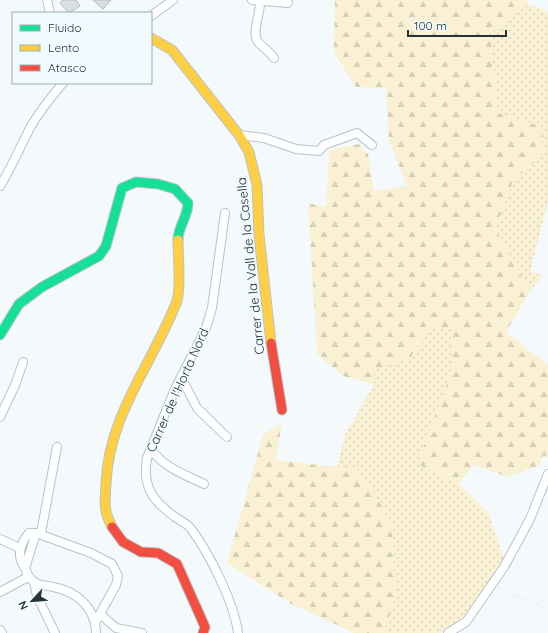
<svg xmlns="http://www.w3.org/2000/svg" width="548" height="633" font-family="Quicksand,sans-serif">
	<style>
		.grass { fill: url(#grass-dots) }
		.forest { fill: url(#forest-firs) }
		.building { fill: #d8e0e3; stroke: #b3bbbd }
		.lines { fill: none; stroke-linecap: round; stroke-linejoin: round }
		.street-casing { stroke: #bbc3c6; stroke-width: 10 }
		.fast-casing { stroke: #bbc3c6; stroke-width: 11 }
		.slow-casing { stroke: #bbc3c6; stroke-width: 11 }
		.jam-casing { stroke: #bbc3c6; stroke-width: 11 }
		.path { stroke: #dcdfdf; stroke-width: 1; stroke-dasharray: 2 3; stroke-linecap: butt }
		.street { stroke: #fdfeff; stroke-width: 8 }
		.fast { stroke: #16e098; stroke-width: 9 }
		.slow { stroke: #ffcf43; stroke-width: 9 }
		.jam { stroke: #f24e42; stroke-width: 9 }
		.labels { text-anchor: middle; stroke-width: 3; stroke-linejoin: round; paint-order: stroke }
		.street-label { font-size: 13px; fill: #273236; stroke: #f0fbff }
	</style>
	<defs>
		<pattern id="grass-dots" width="8" height="8" patternUnits="userSpaceOnUse"><rect width="8" height="8" fill="#faf1d4"/><path d="M2 2h.1M6 6h.1" fill="none" stroke="#d6cfb7" stroke-width="1.8" stroke-linecap="round"/></pattern>
		<pattern id="forest-firs" width="22" height="20" patternUnits="userSpaceOnUse"><rect width="22" height="20" fill="#faf1d4"/><path d="M5 1l3.5 6h-7zM16 11l3.5 6h-7z" fill="#d6cfb7"/></pattern>
	</defs>
	<rect width="100%" height="100%" fill="#f4fafc"/>
	<!-- grass -->
	<g class="grass">
		<path d="M528 4 548 12V202L530 272 543 275 530 291 495 229 513 181 542 155 498 113 490 33Z"/>
		<path d="M452 328V370L417 464 459 484 489 514 505 561C492 579 462 628 440 633 426 633 400 633 384 633L395 598 393 531 383 508 356 467H337L345 435 374 384V370L410 358 431 329Z"/>
	</g>
	<!-- forest -->
	<g class="forest">
		<path d="M335 0H529L528 4 490 33 498 113 543 127 542 155 513 181 495 229 530 291 506 332 548 365V457L543 455 540 465 508 477 473 465 459 484 417 464 452 370V328L431 329 410 358 374 370V384L343 376 317 354 308 203 326 207 329 150 359 144 368 154 374 191 407 186 389 141 386 88 356 87 334 52Z"/>
		<path d="M282 422 276 460 337 467H356L383 508 393 531 395 598 384 633H354L291 604 227 563 263 435Z"/>
	</g>
	<!-- building -->
	<g class="building">
		<path d="M63 0H76L80 6 69 13 60 3Z"/>
		<path d="M93 0H111L103 9Z"/>
	</g>
	<g class="lines">
		<defs>
			<g id="street">
				<path d="M47 0 50 13"/>
				<path d="M252 0 288 3"/>
				<path d="M260 1C261 13 251 32 258 42 261 46 270 52 274 58"/>
				<path d="M151 16 173 0"/>
				<path d="M239 135 264 138 296 149 319 151 324 145 357 133 372 145"/>
				<path d="M0 186C12 167 20 147 30 128 39 112 51 97 63 83"/>
				<path d="M225 213 212 308 206 328 175 389 147 458C142 487 153 501 175 517 181 521 188 524 192 530 210 555 234 602 238 633"/>
				<path d="M181 377 197 408 227 437"/>
				<path d="M0 417 16 383 23 362"/>
				<path d="M151 449C164 468 184 474 204 484"/>
				<path d="M36 533 25 568C16 556 20 544 29 533H36L91 553 112 564 118 576 116 585 96 621"/>
				<path d="M41 533 57 447"/>
				<path d="M0 539 20 548"/>
				<path d="M25 568C27 573 28 577 33 581 39 586 46 585 53 587 77 591 96 609 96 633"/>
				<path d="M34 582 37 596 55 633"/>
				<path d="M0 592 28 577"/>
				<path d="M100 614 116 628 142 633"/>
				<path d="M0 630 2 633"/>
				<path d="M448 633 466 622 504 567 530 519 548 474"/>
			</g>
			<path id="fast" d="M0 335 19 304 42 287 99 256 106 246 122 188 136 182 158 184 175 189 188 203C188 217 178 226 178 240"/>
			<g id="slow">
				<path d="M151 38 172 50 239 135 249 152 257 185 259 235 271 343"/>
				<path d="M112 527C103 509 105 503 106 483 109 414 153 363 177 301 181 290 178 253 178 240"/>
			</g>
			<g id="jam">
				<path d="M271 343 282 410"/>
				<path d="M112 527 123 542 141 552 158 553 177 564 205 627 203 633"/>
			</g>
		</defs>
		<!-- street casing -->
		<use href="#street" class="street-casing"/>
		<!-- fast casing -->
		<use href="#fast" class="fast-casing"/>
		<!-- slow casing -->
		<use href="#slow" class="slow-casing"/>
		<!-- jam casing -->
		<use href="#jam" class="jam-casing"/>
		<!-- path -->
		<path class="path" d="M499 588 548 609"/>
		<!-- street -->
		<use href="#street" class="street"/>
		<!-- fast -->
		<use href="#fast" class="fast"/>
		<!-- slow -->
		<use href="#slow" class="slow"/>
		<!-- jam -->
		<use href="#jam" class="jam"/>
	</g>
	<g class="labels">
		<!-- street labels -->
		<g class="street-label">
			<text transform="translate(250 266) rotate(-96)" y="5">Carrer de la Vall de la Casella</text>
			<text transform="translate(177 390) rotate(-66)" y="5">Carrer de l'Horta Nord</text>
		</g>
	</g>
	<!-- legend -->
	<rect x="12" y="12" width="140" height="72" fill="#f0fbff" stroke="#a0abaf"/>
	<rect x="20" y="25" width="20" height="6" fill="#16e098" stroke="#a0abaf"/>
	<text x="48" y="32" font-size="12" fill="#273236">Fluido</text>
	<rect x="20" y="45" width="20" height="6" fill="#ffcf43" stroke="#a0abaf"/>
	<text x="48" y="52" font-size="12" fill="#273236">Lento</text>
	<rect x="20" y="65" width="20" height="6" fill="#f24e42" stroke="#a0abaf"/>
	<text x="48" y="72" font-size="12" fill="#273236">Atasco</text>
	<!-- north arrow -->
	<g transform="translate(32 601) rotate(244)" stroke="#f0fbff" stroke-width="3" paint-order="stroke">
	<path d="M0-3L7 15L0 10L-7 15Z" fill="#273236"/>
	<text y="-6" font-size="11" font-weight="bold" text-anchor="middle" fill="#273236">N</text>
	</g>
	<!-- scale -->
	<path d="M408 30v6h98v-6" fill="none" stroke="#273236" stroke-width="2"/>
	<text x="414" y="30" font-size="12" fill="#273236" stroke="#f0fbff" stroke-width="3" paint-order="stroke">100 m</text>
</svg>
